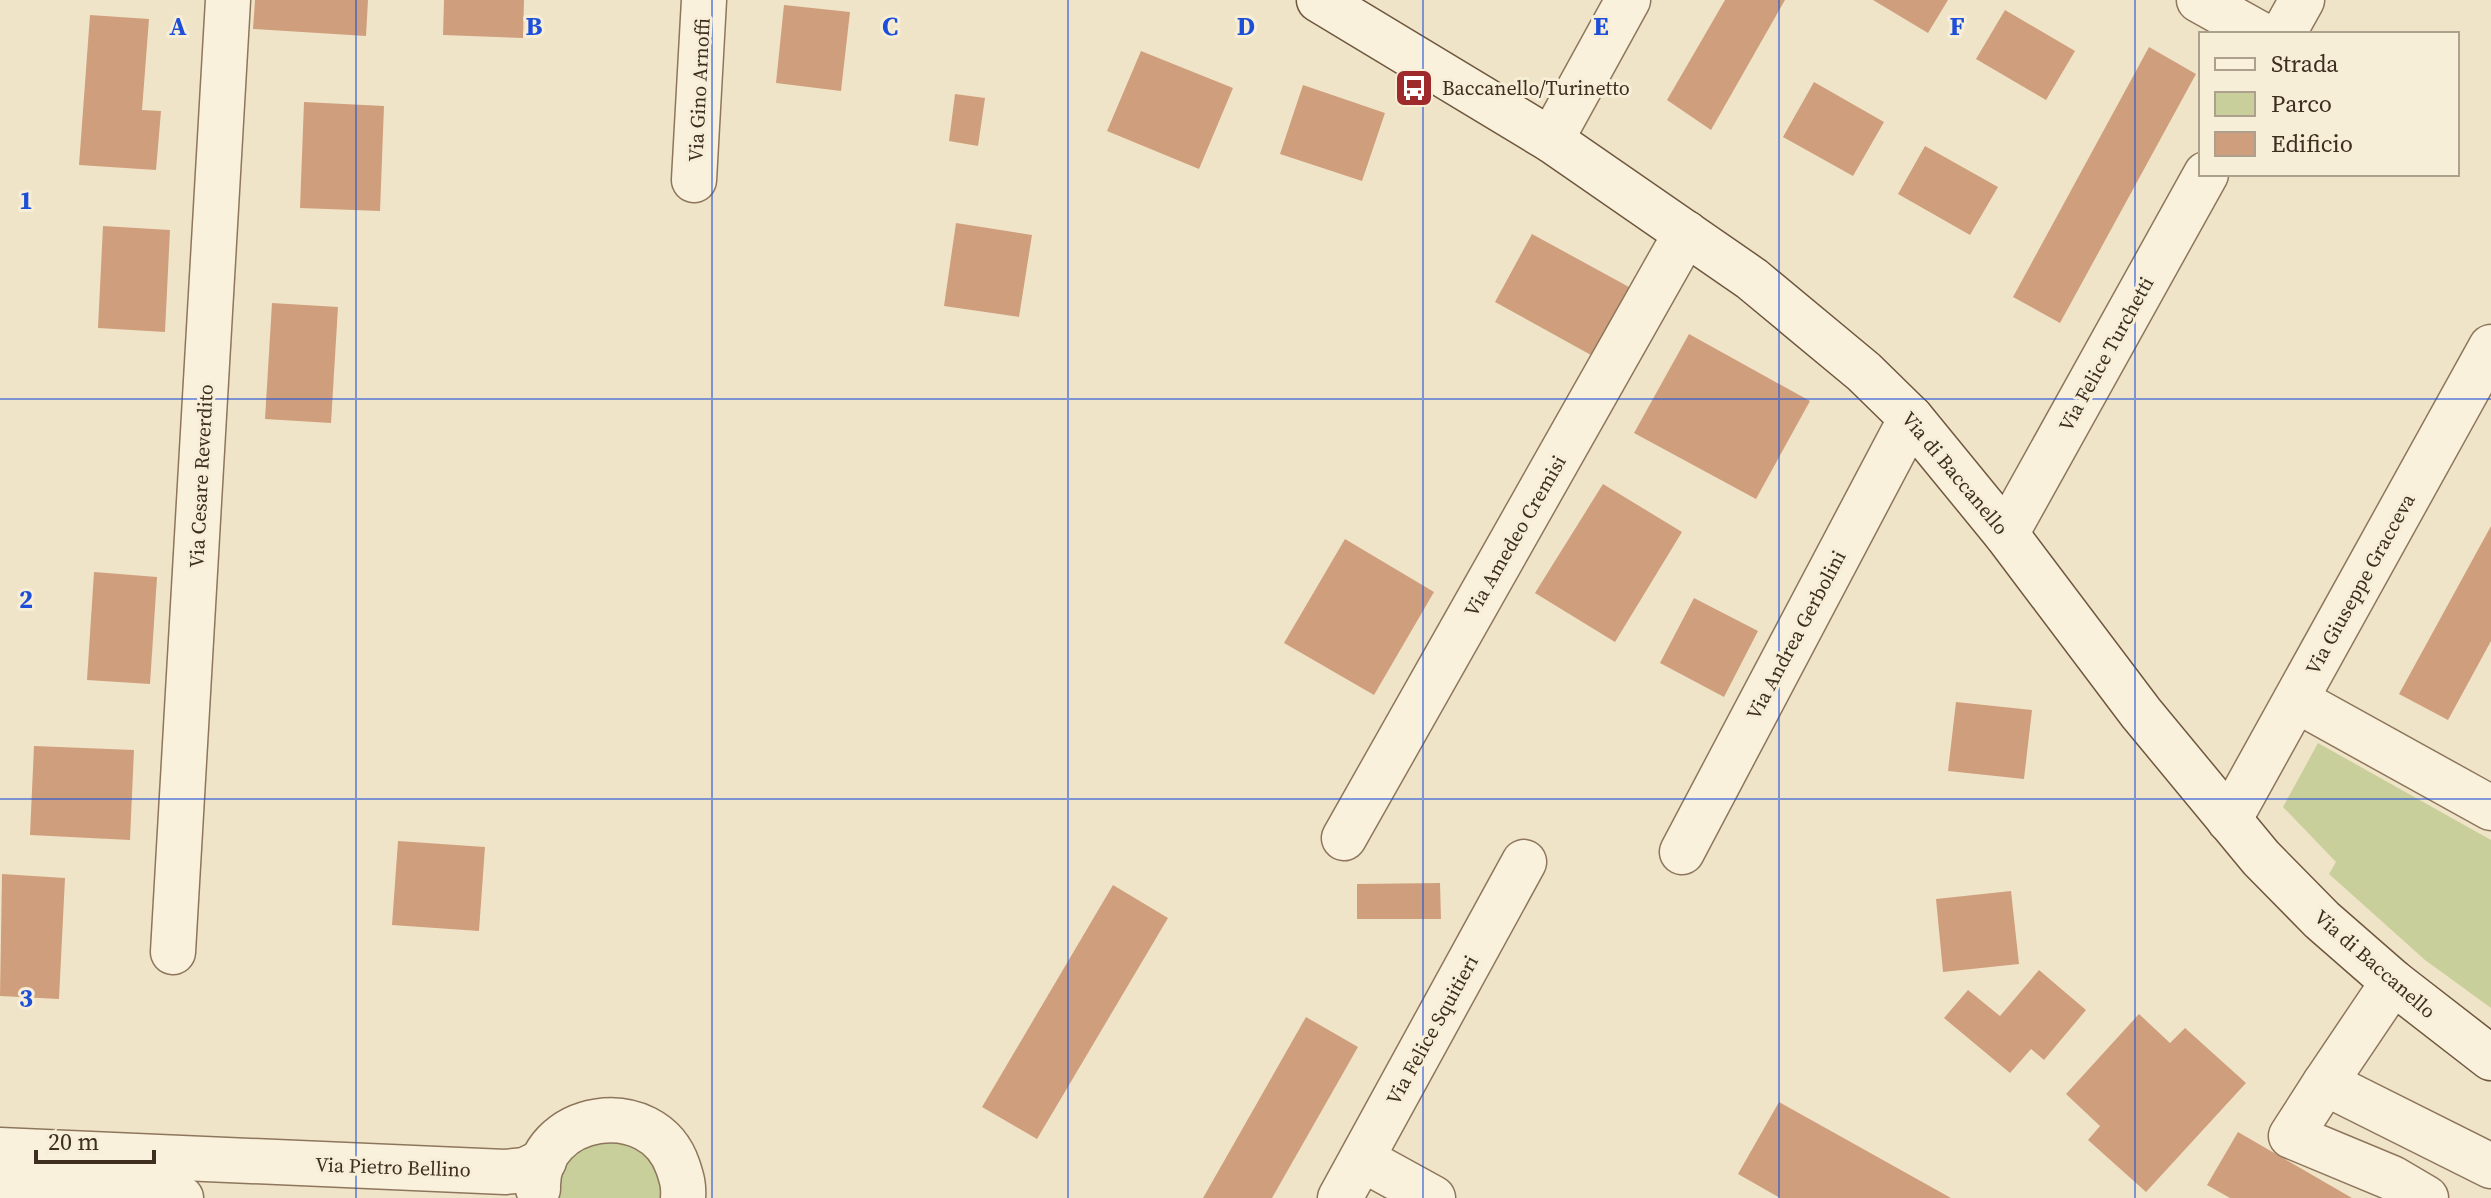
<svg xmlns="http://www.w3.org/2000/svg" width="2491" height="1198" font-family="'Source Serif 4',serif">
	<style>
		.green { fill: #c9cf9b }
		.building { fill: #cf9f7d }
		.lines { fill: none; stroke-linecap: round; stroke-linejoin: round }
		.street-casing { stroke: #8d765c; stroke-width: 47 }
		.secondary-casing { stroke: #6f573f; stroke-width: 47 }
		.street { stroke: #faf1dc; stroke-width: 44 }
		.secondary { stroke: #faf1dc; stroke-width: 44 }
		.grid { fill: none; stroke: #1d4ed8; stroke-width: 2; stroke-opacity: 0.55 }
		.labels { text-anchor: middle; stroke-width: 6; stroke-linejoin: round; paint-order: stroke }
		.poi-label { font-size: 20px; fill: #3d2e20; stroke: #f7eed8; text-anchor: start }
		.street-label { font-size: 20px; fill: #3d2e20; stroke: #f7eed8 }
		.grid-label { font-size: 26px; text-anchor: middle; font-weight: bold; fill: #1d4ed8; stroke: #f7eed8; stroke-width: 6; stroke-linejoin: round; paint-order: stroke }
	</style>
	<rect width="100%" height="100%" fill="#f0e4c8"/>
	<!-- green -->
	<g class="green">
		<path d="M2318 743 2491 840V1008L2425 960 2329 874 2336 862 2283 807Z"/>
		<path d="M599 1141C609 1142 623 1141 632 1144 652 1152 664 1178 662 1198H559C557 1169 573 1151 599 1141Z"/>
	</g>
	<!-- building -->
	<g class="building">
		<path d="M255 0H368L366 36 253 29Z"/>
		<path d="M444 0H524L523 38 443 35Z"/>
		<path d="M1725 0H1785L1711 130 1667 100Z"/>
		<path d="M1873 0H1948L1928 33Z"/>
		<path d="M784 5 850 12 841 91 776 83Z"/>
		<path d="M2005 10 2075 51 2046 100 1976 59Z"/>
		<path d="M90 15 149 19 142 110 161 111 156 170 79 165Z"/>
		<path d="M2149 47 2196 74 2060 323 2013 297Z"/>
		<path d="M1141 51 1233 88 1199 169 1107 131Z"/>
		<path d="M1814 82 1884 122 1853 176 1783 137Z"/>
		<path d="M1303 85 1385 113 1362 181 1280 154Z"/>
		<path d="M955 94 985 98 978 146 949 141Z"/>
		<path d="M304 102 384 106 380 211 300 208Z"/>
		<path d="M1925 146 1998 187 1970 235 1898 194Z"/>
		<path d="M956 223 1032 235 1019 317 944 306Z"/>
		<path d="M103 226 170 230 165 332 98 328Z"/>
		<path d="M1532 234 1629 287 1591 355 1495 302Z"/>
		<path d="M272 303 338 307 331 423 265 419Z"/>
		<path d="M1689 334 1810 401 1756 499 1634 433Z"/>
		<path d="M1603 484 1682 532 1615 642 1535 593Z"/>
		<path d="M2491 526V641L2448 720 2399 694Z"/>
		<path d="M1345 539 1434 592 1374 695 1284 643Z"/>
		<path d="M94 572 157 577 150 684 87 680Z"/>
		<path d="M1694 598 1758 631 1724 697 1660 663Z"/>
		<path d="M1956 702 2032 710 2024 779 1948 771Z"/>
		<path d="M34 746 134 750 130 840 30 835Z"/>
		<path d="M398 841 485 847 479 931 392 925Z"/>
		<path d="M2 874 65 878 59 999 0 996Z"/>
		<path d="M1440 883 1441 919H1357V884Z"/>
		<path d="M1113 885 1168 918 1037 1139 982 1107Z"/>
		<path d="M2011 891 2019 964 1943 972 1936 899Z"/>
		<path d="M2039 970 2086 1010 2044 1060 2031 1049 2010 1073 1944 1018 1968 990 2000 1016Z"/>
		<path d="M2139 1014 2170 1043 2185 1028 2246 1083 2146 1192 2088 1140 2100 1126 2066 1094Z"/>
		<path d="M1306 1017 1358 1047 1272 1198H1203Z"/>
		<path d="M1779 1102 1951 1198H1780L1738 1174Z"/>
		<path d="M2238 1132 2352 1198H2230L2207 1185Z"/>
	</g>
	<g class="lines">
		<defs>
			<g id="street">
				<path d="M2199 0 2260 34"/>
				<path d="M2283 34 2302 0"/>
				<path d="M1551 140 1628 0"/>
				<path d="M694 180 704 0"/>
				<path d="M2006 534 2206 174"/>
				<path d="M2296 700 2491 808"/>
				<path d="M2229 820 2491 347"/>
				<path d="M1344 838 1686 233"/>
				<path d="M1682 852 1911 418"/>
				<path d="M173 952 228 0"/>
				<path d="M2393 982 2325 1083 2491 1166"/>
				<path d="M2325 1083 2291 1136 2392 1178 2426 1198"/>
				<path d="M0 1150 505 1172 525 1170 544 1161"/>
				<path d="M1362 1159 1433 1198"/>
				<path d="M538 1189C535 1112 653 1093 678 1167 682 1179 684 1186 683 1198"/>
				<path d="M0 1191 181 1198"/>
				<path d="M1340 1198 1524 862"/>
			</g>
			<path id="secondary" d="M1319 0 1551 140 1752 279 1864 372 1911 418 2006 534 2141 713 2261 858 2322 920 2393 982 2491 1058"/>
		</defs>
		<!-- street casing -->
		<use href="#street" class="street-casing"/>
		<!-- secondary casing -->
		<use href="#secondary" class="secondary-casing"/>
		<!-- street -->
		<use href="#street" class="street"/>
		<!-- secondary -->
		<use href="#secondary" class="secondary"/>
	</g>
	<!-- grid -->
	<path class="grid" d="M356 0V1198M712 0V1198M1068 0V1198M1423 0V1198M1779 0V1198M2135 0V1198M0 399H2491M0 799H2491"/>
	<!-- icons -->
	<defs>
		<symbol id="bus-square" viewBox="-11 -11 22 22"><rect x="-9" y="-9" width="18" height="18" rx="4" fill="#9e2a2b" stroke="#f7eed8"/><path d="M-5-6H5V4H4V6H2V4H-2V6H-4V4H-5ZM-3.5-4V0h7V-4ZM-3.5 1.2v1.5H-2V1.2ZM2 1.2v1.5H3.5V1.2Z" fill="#fff"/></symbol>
	</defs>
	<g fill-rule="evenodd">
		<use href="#bus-square" x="1392" y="66" width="44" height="44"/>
	</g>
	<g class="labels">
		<!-- poi labels -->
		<g class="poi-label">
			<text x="1442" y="95">Baccanello/Turinetto</text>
		</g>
		<!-- street labels -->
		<g class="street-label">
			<text transform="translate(699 90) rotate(-87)" y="7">Via Gino Arnoffi</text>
			<text transform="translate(2106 354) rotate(-61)" y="7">Via Felice Turchetti</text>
			<text transform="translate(1955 473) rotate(50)" y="7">Via di Baccanello</text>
			<text transform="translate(201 476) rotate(-87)" y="7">Via Cesare Reverdito</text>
			<text transform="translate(1515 536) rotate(-60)" y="7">Via Amedeo Cremisi</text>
			<text transform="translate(2360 584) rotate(-61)" y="7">Via Giuseppe Gracceva</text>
			<text transform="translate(1796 635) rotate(-62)" y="7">Via Andrea Gerbolini</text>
			<text transform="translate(2375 964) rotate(41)" y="7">Via di Baccanello</text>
			<text transform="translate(1432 1030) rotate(-61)" y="7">Via Felice Squitieri</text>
			<text transform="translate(393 1167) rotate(2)" y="7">Via Pietro Bellino</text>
		</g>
	</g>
	<g class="grid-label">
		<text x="178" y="35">A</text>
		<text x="534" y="35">B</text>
		<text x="890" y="35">C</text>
		<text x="1246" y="35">D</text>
		<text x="1601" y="35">E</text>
		<text x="1957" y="35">F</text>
		<text x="26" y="209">1</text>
		<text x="26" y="608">2</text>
		<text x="26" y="1007">3</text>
	</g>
	<!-- legend -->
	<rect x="2199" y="32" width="260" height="144" fill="#f7eed8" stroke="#ada18e" stroke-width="2"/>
	<rect x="2215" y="58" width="40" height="12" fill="#faf1dc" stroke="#ada18e" stroke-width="2"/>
	<text x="2271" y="72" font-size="24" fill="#3d2e20">Strada</text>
	<rect x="2215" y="92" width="40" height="24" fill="#c9cf9b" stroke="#ada18e" stroke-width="2"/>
	<text x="2271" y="112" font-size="24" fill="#3d2e20">Parco</text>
	<rect x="2215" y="132" width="40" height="24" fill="#cf9f7d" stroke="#ada18e" stroke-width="2"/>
	<text x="2271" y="152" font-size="24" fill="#3d2e20">Edificio</text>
	<!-- scale -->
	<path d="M36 1150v12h118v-12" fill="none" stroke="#3d2e20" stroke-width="4"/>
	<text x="48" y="1150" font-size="24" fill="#3d2e20" stroke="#f7eed8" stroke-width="6" paint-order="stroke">20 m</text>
</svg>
